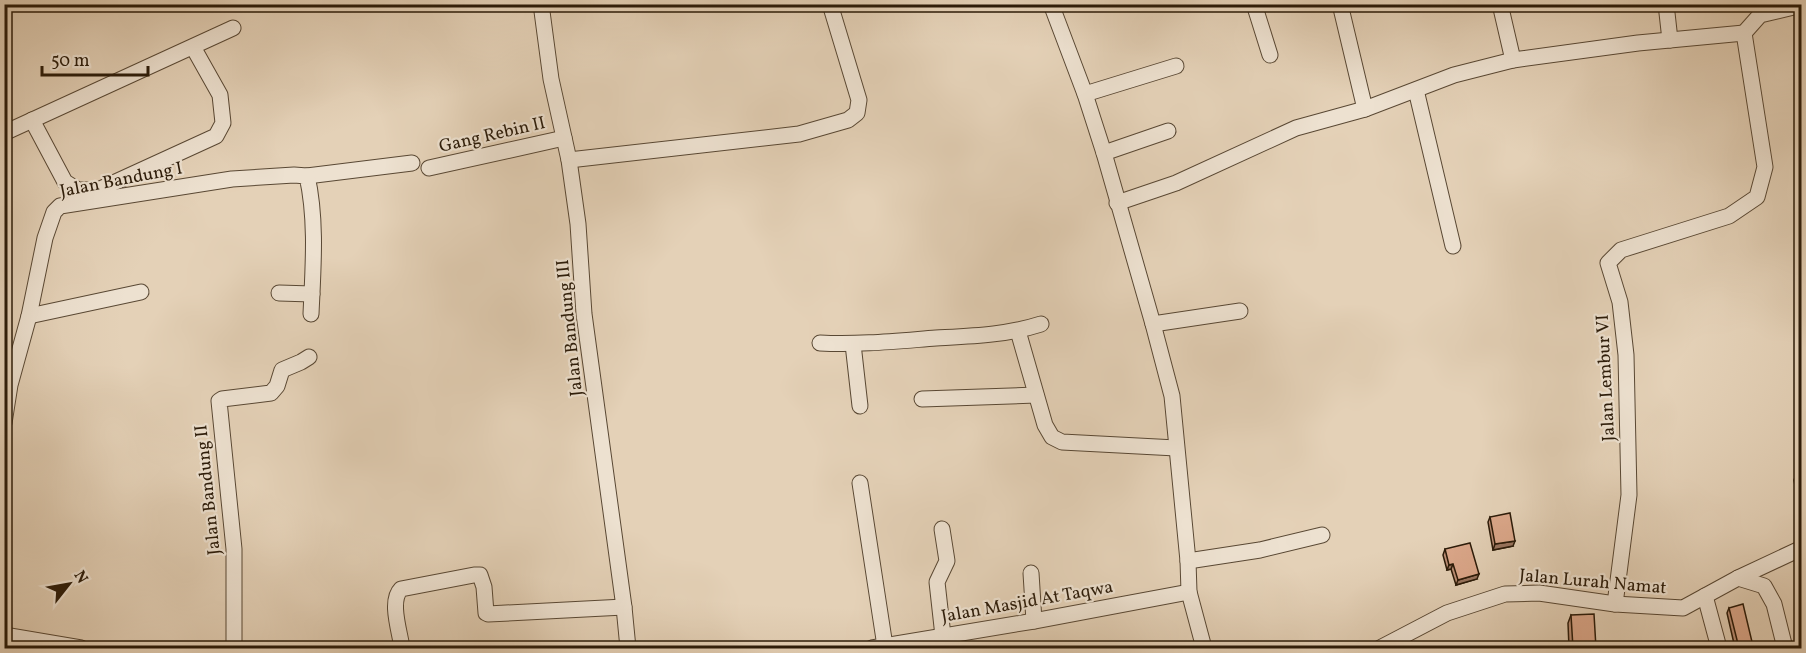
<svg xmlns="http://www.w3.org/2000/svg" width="1806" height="653" font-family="Vollkorn,serif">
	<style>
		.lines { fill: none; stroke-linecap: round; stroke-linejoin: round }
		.street-casing { stroke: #594834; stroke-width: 17 }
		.street { stroke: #ede1d0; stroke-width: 15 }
		.wall { fill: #bd9078; stroke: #2b1b09; stroke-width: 1.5 }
		.shaded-wall { fill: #9a7661; stroke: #2b1b09; stroke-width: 1.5 }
		.building { fill: #dca88b; stroke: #2b1b09; stroke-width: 1.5 }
		.labels { text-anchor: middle; stroke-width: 4.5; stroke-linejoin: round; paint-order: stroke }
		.street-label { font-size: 18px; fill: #2b1b09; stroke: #ede1d0 }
	</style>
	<rect width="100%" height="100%" fill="#e4d1b7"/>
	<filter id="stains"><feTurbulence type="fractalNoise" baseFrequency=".00333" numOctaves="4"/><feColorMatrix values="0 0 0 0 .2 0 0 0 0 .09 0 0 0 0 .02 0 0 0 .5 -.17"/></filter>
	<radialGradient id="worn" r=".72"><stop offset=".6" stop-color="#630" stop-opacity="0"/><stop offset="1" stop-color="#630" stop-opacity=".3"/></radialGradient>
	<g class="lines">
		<defs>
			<g id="street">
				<path d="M541 4 551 79 569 160 578 224 584 314 624 607 628 648"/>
				<path d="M1051 4 1085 94 1104 153 1153 324 1172 396 1188 561 1189 592 1204 648"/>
				<path d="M1254 4 1270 55"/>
				<path d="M1340 4 1365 109"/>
				<path d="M1500 4 1513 60"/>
				<path d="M1666 4 1670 40"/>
				<path d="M1416 90 1453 246"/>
				<path d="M1085 94 1176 66"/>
				<path d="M32 120 65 182 78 190H98L216 136 223 123 220 95 193 47"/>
				<path d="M4 133 233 28"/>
				<path d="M1104 153 1168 131"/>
				<path d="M569 160 799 134 848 120 857 113 859 100 830 4"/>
				<path d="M429 168 564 138"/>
				<path d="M307 176 412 163"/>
				<path d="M1117 203 1176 183 1296 128 1365 109 1454 75 1513 60 1638 43 1744 33"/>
				<path d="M279 293 312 294"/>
				<path d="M29 316 141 292"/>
				<path d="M1153 324 1240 311"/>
				<path d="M1018 331 1045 425 1052 437 1062 442 1176 448"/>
				<path d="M820 343C859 345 897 341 936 338 972 336 1007 335 1041 324"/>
				<path d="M853 344 860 406"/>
				<path d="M922 399 1036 395"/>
				<path d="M4 423 10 385 29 316 45 238 54 212 60 206 232 179 294 175 307 176C317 220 313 269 311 314"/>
				<path d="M860 483 885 646"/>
				<path d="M942 529 947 561 937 582 943 636"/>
				<path d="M1188 561 1260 550 1322 535"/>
				<path d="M1031 573 1034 621"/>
				<path d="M1738 578 1764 586 1774 604 1785 648"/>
				<path d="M1705 596 1719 648"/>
				<path d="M1615 604 1629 495 1626 355 1620 302 1608 263 1621 250 1729 216 1757 197 1765 167 1744 33 1760 15 1802 5"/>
				<path d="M4 635 81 648"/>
				<path d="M234 648V549L219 401 222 399 271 393 277 386 282 370 301 362 309 357"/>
				<path d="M402 648C400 632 389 601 401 589L474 575H480L484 587 486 613 488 614 624 607"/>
				<path d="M872 648 1034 621 1189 592"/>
				<path d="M1380 648 1447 613 1505 594 1539 593 1615 604 1683 608 1738 578 1802 548"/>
			</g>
		</defs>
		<!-- street casing -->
		<use href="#street" class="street-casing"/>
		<!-- street -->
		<use href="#street" class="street"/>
	</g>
	<!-- wall -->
	<g class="wall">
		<path d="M1802 471V517H1801L1794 480 1797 472Z"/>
		<path d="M1490 517 1513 546 1493 550 1488 522Z"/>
		<path d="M1445 549 1477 579 1456 585 1451 569 1447 570 1443 555Z"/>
		<path d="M1729 608 1753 646 1752 648H1735L1727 613Z"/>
		<path d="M1571 615 1596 648H1569L1568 623Z"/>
	</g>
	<!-- shaded-wall -->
	<g class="shaded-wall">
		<path d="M1515 541 1513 546 1493 550 1495 544Z"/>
		<path d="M1453 564 1451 569 1447 570 1449 565Z"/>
		<path d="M1479 574 1477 579 1456 585 1458 580Z"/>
	</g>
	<!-- building -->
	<g class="building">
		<path d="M1802 471V498L1797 472Z"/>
		<path d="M1510 513 1515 541 1495 544 1490 517Z"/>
		<path d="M1470 543 1479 574 1458 580 1453 564 1449 565 1445 549Z"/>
		<path d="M1743 604 1753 646 1739 648 1729 608Z"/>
		<path d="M1594 614 1596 648H1573L1571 615Z"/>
	</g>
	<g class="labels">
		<!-- street labels -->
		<g class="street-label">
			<text transform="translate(492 134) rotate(-13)" y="6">Gang Rebin II</text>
			<text transform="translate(121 179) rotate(-11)" y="6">Jalan Bandung I</text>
			<text transform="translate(569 328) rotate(-96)" y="6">Jalan Bandung III</text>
			<text transform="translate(1605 378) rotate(-93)" y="6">Jalan Lembur VI</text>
			<text transform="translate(207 490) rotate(-96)" y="6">Jalan Bandung II</text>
			<text transform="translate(1593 581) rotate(5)" y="6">Jalan Lurah Namat</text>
			<text transform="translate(1027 601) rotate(-10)" y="6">Jalan Masjid At Taqwa</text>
		</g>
	</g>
	<!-- margin -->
	<rect width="1806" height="653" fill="none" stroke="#e4d1b7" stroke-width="24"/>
	<rect x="6" y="6" width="1794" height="641" fill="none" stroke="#2b1b09" stroke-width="3"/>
	<rect x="12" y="12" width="1782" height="629" fill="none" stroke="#2b1b09" stroke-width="1.5"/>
	<!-- north arrow -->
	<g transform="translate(69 584) rotate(59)" stroke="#ede1d0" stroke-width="4.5" paint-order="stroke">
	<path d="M0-4.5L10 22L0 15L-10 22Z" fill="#2b1b09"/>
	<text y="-9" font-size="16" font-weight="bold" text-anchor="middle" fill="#2b1b09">N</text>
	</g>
	<!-- scale -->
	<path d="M42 66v9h106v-9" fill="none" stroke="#2b1b09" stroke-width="3"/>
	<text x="51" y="66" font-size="18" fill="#2b1b09" stroke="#ede1d0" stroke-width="4.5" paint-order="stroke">50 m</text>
	<rect width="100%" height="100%" filter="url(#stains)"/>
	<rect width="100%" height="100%" fill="url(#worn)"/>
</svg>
